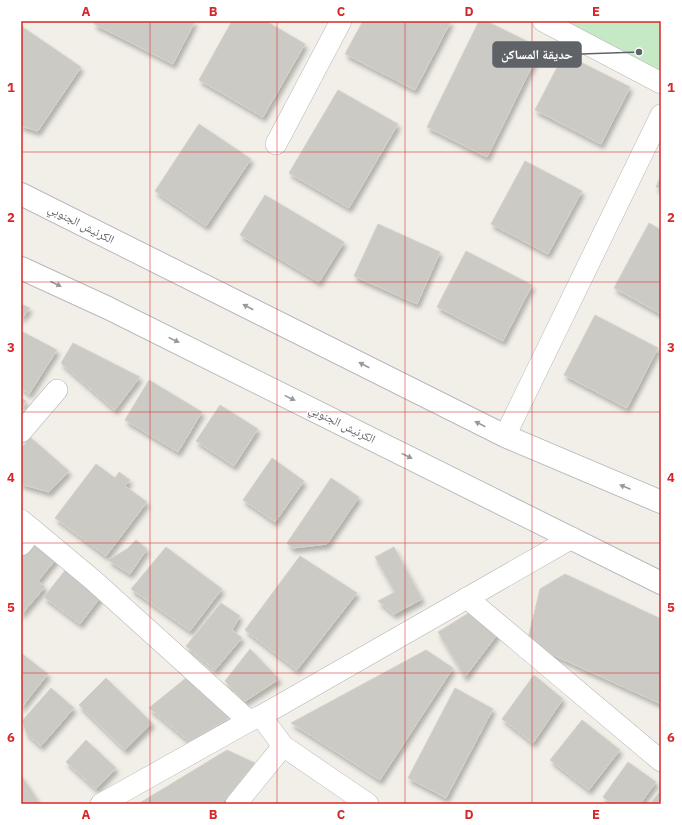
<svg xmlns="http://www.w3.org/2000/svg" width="682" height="825" font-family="'IBM Plex Sans','Noto Naskh Arabic',sans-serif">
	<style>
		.green { fill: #c5e8c5 }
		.building { fill: #cccac5; stroke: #d6d1c6; filter: url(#shadow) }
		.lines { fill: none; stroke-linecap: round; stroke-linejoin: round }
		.minor-casing { stroke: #b5b8bc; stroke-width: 22 }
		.secondary-casing { stroke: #b6babf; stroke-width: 24 }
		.minor { stroke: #fff; stroke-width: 21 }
		.secondary { stroke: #fff; stroke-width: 22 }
		.oneway { fill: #979a9d }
		.grid { fill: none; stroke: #d62828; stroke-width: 1; stroke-opacity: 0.55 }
		.labels { text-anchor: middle; stroke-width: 3; stroke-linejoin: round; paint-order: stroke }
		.street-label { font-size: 12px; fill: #5f6368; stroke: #fff }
		.leader { fill: none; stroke: #5f6368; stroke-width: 1.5 }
		.callout-dot { fill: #5f6368; stroke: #fff; stroke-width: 1.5 }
		.callout { fill: #5f6368; stroke: #5f6368; stroke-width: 1.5 }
		.callout-label { font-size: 13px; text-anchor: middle; font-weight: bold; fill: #fff }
		.neatline { fill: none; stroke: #d62828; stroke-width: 1.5 }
		.grid-label { font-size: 13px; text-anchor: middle; font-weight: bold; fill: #d62828 }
	</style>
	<defs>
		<filter id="shadow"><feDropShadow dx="2.5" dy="4.5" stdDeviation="2" flood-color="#0004"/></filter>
	</defs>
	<rect width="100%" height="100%" fill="#f1efe8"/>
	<!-- green -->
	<path class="green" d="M560 21H661V73Z"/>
	<!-- building -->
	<g class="building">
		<path d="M95 21H195L173 64 94 24Z"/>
		<path d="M232 21H266L305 44 263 117 199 80Z"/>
		<path d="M363 21H451L415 90 345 54Z"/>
		<path d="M479 21H486L541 48 487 157 427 127Z"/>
		<path d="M21 26 81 67 38 131 21 126Z"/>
		<path d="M564 54 630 87 601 144 535 110Z"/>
		<path d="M338 90 398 124 349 208 289 173Z"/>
		<path d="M199 124 251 159 206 226 155 191Z"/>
		<path d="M525 161 582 191 548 254 491 224Z"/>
		<path d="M661 176V189L656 187Z"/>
		<path d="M265 195 344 242 319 282 240 235Z"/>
		<path d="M649 223 661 230V314L614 288Z"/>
		<path d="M378 224 440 252 417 304 354 276Z"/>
		<path d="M466 251 532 285 503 341 437 307Z"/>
		<path d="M21 304 30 308 21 319Z"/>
		<path d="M595 315 658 348 627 408 564 375Z"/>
		<path d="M21 331 57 350 29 394 21 388Z"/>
		<path d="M73 343 140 377 115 410 61 363Z"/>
		<path d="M149 380 202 412 178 452 125 420Z"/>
		<path d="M21 398 26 401 21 409Z"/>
		<path d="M220 405 258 429 234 466 196 441Z"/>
		<path d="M30 437 69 471 49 492 21 484V449Z"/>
		<path d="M272 458 304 481 275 522 243 500Z"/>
		<path d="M96 464 115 478 119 472 130 480 125 486 147 502 106 556 55 518Z"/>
		<path d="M331 478 359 497 327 544 293 548 287 543Z"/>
		<path d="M33 538 57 558 38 581 45 587 21 615V553Z"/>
		<path d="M136 540 147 549 130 574 108 560 127 549Z"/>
		<path d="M166 547 222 589 190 631 131 589Z"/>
		<path d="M394 547 422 599 394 614 378 601 395 592 375 557Z"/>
		<path d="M300 556 357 593 297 670 245 630Z"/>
		<path d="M67 568 102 595 80 624 44 597Z"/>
		<path d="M565 574 661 619V704L527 643 540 589Z"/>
		<path d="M221 603 240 616 232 630 242 638 215 670 186 646Z"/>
		<path d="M472 611 499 632 465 677 438 632Z"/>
		<path d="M250 649 279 679 244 702 225 681Z"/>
		<path d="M426 650 453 668 380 780 291 723Z"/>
		<path d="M21 653 48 674 21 708Z"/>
		<path d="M534 675 563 699 533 743 502 719Z"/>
		<path d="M106 678 152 723 125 750 79 705Z"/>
		<path d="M186 678 229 718 190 742 149 708Z"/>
		<path d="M51 688 74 708 41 746 27 734 22 721Z"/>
		<path d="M455 688 493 709 446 798 408 778Z"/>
		<path d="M582 720 620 750 589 790 550 760Z"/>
		<path d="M86 740 116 768 96 789 66 762Z"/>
		<path d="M227 750 255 763 221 804H138Z"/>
		<path d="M628 762 656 782 640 804H612L603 797Z"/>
		<path d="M21 775 40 804H21Z"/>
		<path d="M661 790V804H650Z"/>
	</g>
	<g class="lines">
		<defs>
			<g id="minor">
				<path d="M543 21 661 83"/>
				<path d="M276 144 341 21"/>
				<path d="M21 432 57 390"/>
				<path d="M505 436 661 115"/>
				<path d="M21 520 93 580 249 721"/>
				<path d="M21 545 33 530"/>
				<path d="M467 598 661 761"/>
				<path d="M261 716 283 746 368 804"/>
				<path d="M101 804 249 721 261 716 572 538"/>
				<path d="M236 804 283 746"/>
			</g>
			<g id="secondary">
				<path d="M21 194 505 436 661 502"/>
				<path d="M21 268 108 308 661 583"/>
			</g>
		</defs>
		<!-- minor casing -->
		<use href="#minor" class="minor-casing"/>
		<!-- secondary casing -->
		<use href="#secondary" class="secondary-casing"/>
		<!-- minor -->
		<use href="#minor" class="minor"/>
		<!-- secondary -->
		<use href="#secondary" class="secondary"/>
	</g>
	<!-- one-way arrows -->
	<defs><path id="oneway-solid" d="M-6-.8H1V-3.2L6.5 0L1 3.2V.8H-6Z"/></defs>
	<g class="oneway">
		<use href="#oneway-solid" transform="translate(56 284) rotate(24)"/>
		<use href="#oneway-solid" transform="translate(248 307) rotate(-153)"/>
		<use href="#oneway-solid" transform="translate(174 340) rotate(26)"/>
		<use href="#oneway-solid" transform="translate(364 365) rotate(-153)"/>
		<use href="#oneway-solid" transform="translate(290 398) rotate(26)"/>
		<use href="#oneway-solid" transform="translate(480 424) rotate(-153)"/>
		<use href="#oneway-solid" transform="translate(407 456) rotate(26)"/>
		<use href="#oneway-solid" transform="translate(625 487) rotate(-157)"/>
	</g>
	<!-- grid -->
	<path class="grid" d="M150 21V804M277 21V804M405 21V804M532 21V804M21 152H661M21 282H661M21 412H661M21 543H661M21 673H661"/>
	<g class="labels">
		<!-- street labels -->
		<g class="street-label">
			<text transform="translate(81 224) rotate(27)" y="4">الكرنيش الجنوبي</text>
			<text transform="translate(342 424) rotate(26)" y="4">الكرنيش الجنوبي</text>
		</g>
	</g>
	<!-- callouts -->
	<path class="leader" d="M639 52L581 54"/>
	<circle class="callout-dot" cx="639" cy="52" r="4"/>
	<rect class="callout" x="493" y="42" width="88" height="25" rx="4"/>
	<g class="callout-label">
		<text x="537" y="59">حديقة المساكن</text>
	</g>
	<!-- border -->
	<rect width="682" height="825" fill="none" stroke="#ffffff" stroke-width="44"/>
	<rect x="22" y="22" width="638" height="781" class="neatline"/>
	<g class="grid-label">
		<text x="86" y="16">A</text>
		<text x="213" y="16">B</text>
		<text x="341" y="16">C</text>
		<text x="469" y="16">D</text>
		<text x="596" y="16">E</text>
		<text x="11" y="92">1</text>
		<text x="671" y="92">1</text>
		<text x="11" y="222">2</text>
		<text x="671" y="222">2</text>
		<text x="11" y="352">3</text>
		<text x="671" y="352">3</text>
		<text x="11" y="482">4</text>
		<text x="671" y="482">4</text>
		<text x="11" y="612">5</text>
		<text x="671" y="612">5</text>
		<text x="11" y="742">6</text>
		<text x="671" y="742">6</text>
		<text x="86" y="819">A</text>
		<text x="213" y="819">B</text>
		<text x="341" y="819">C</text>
		<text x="469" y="819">D</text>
		<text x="596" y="819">E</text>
	</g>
</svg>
